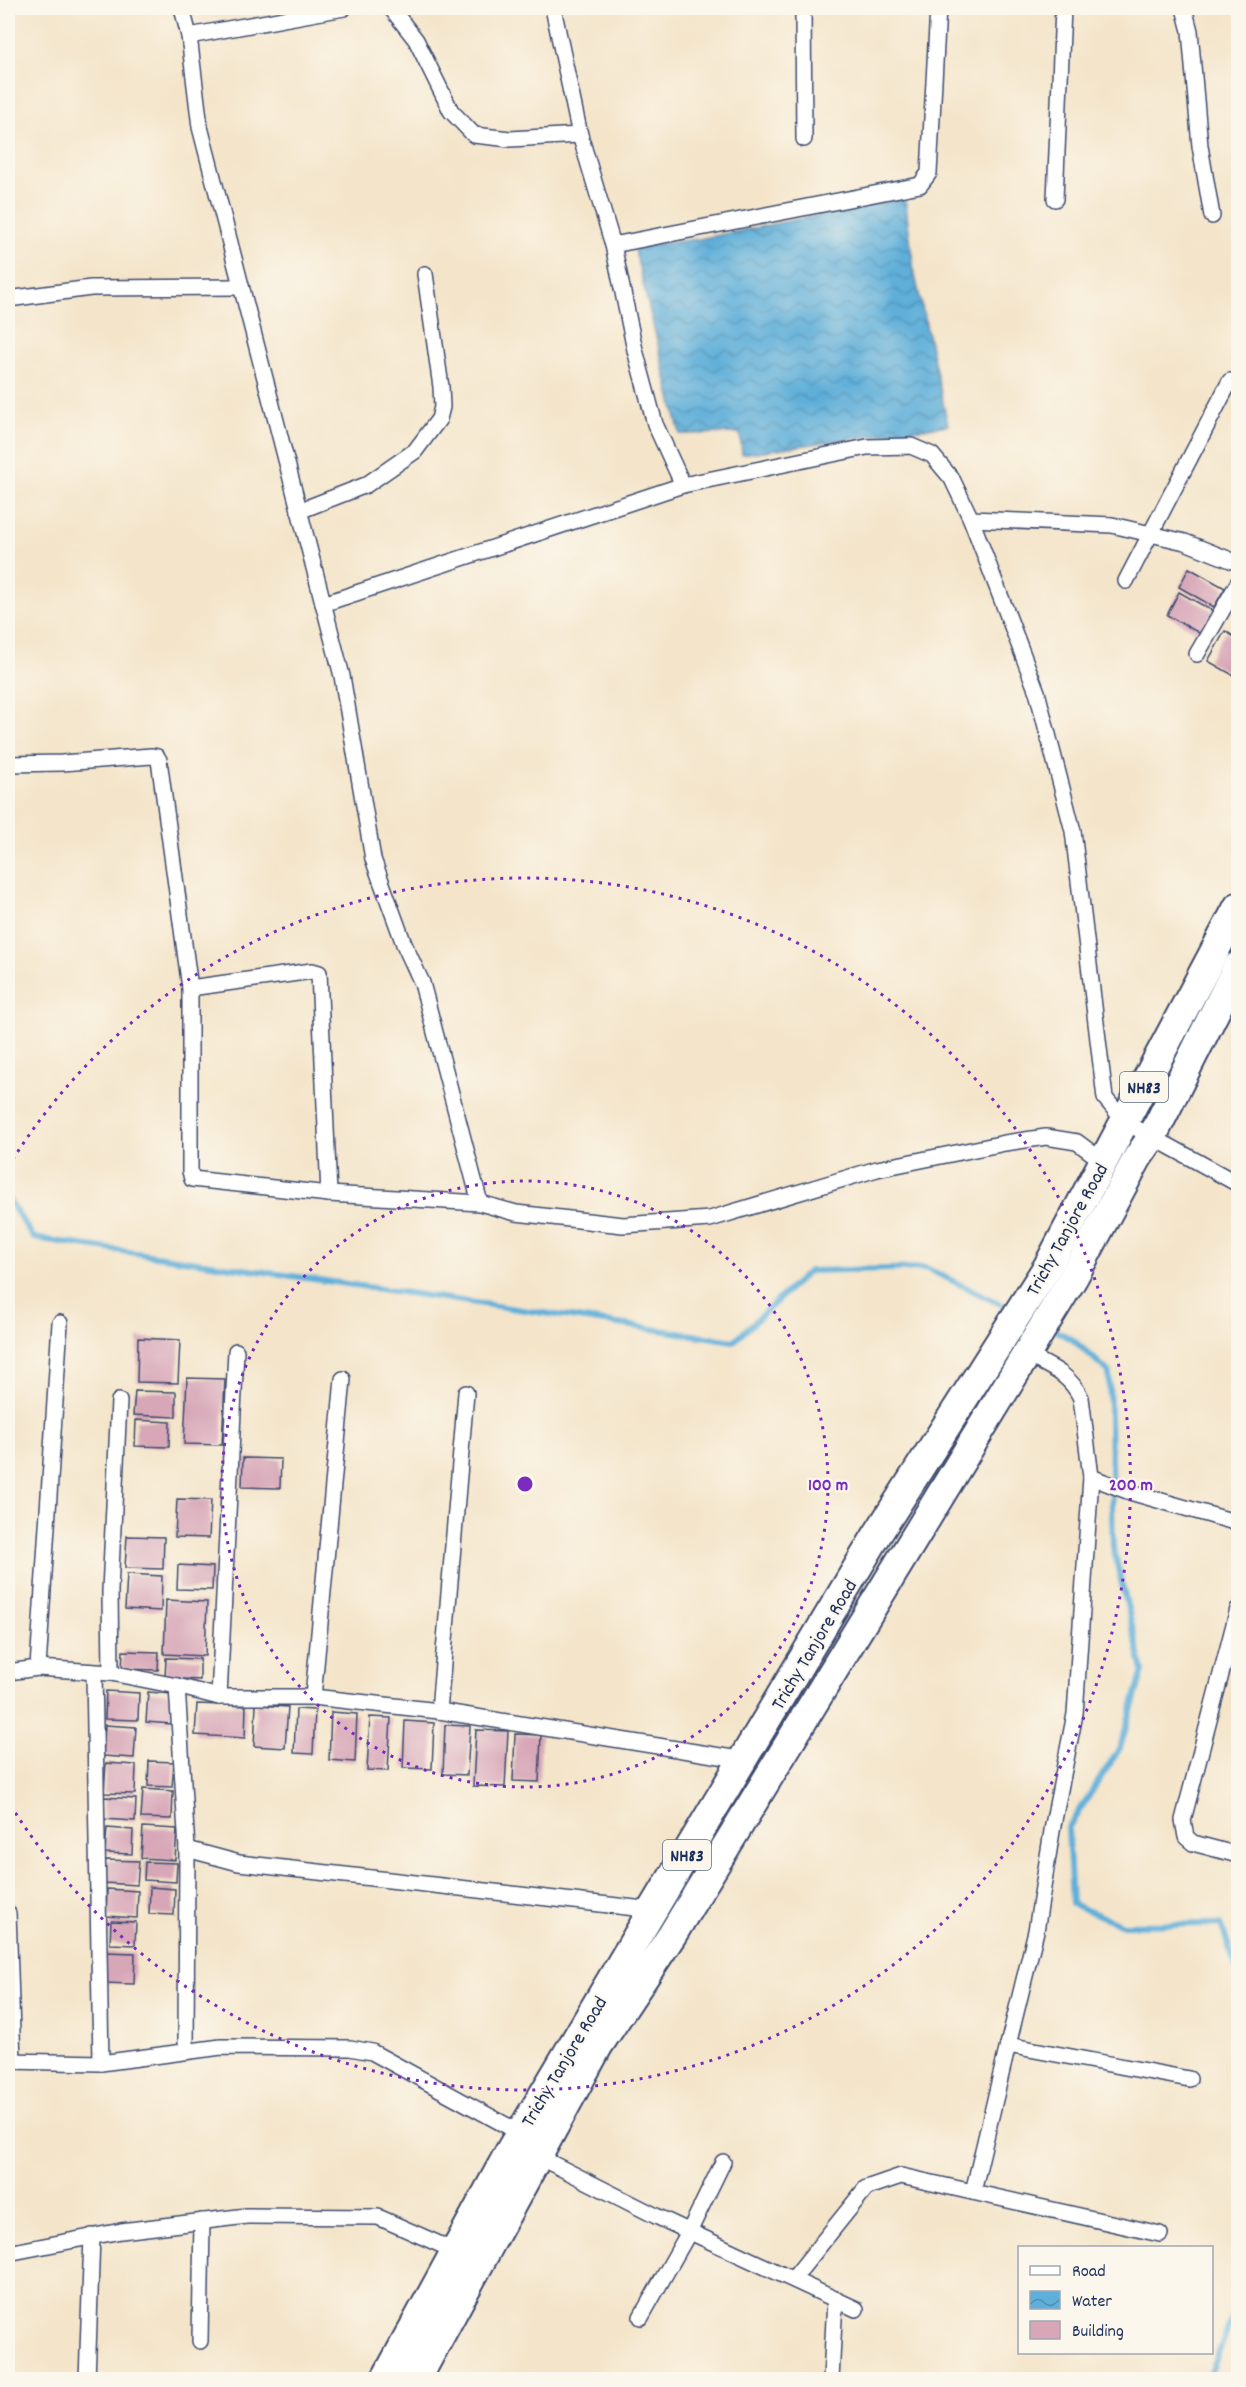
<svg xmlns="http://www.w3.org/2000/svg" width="1246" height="2387" font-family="Dekko,sans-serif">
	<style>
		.water { fill: url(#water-waves); stroke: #3c6f9c; stroke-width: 1.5 }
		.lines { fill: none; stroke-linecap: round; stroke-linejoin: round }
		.stream { stroke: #5eafd9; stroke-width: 6 }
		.building { fill: #d7a6b7 }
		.street-casing { stroke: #3c4a6e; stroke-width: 18 }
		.highway-casing { stroke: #3c4a6e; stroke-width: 32 }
		.street { stroke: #fff; stroke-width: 15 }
		.highway { stroke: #fff; stroke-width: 28 }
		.ring { fill: none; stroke: #7b2cbf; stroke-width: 3; stroke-dasharray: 3 6 }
		.labels { text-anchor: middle; stroke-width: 4.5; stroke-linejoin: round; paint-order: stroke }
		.shield { fill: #fbf7ec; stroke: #5e6b89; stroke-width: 1.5 }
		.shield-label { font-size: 18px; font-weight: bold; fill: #1b2f5e }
		.street-label { font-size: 20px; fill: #1b2f5e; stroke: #fbf7ec }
		.centre { fill: #7b2cbf; stroke: #fbf7ec; stroke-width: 3 }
		.ring-label { font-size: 18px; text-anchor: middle; font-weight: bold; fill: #7b2cbf; stroke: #fbf7ec; stroke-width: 4.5; stroke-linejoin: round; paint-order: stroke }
	</style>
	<defs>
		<pattern id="water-waves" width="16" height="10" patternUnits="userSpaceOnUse" patternTransform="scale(1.5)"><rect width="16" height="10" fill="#5eafd9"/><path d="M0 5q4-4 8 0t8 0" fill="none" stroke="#4d8fb3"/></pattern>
	</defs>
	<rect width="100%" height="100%" fill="#fbf7ec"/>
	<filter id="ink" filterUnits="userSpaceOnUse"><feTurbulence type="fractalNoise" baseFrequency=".0167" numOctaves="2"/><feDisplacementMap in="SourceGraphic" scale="12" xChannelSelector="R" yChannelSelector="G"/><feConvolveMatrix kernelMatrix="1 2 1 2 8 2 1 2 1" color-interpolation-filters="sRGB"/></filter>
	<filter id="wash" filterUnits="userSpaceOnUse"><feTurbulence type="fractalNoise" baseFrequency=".008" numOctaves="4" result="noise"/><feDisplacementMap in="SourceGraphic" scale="24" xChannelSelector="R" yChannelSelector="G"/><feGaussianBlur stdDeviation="1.35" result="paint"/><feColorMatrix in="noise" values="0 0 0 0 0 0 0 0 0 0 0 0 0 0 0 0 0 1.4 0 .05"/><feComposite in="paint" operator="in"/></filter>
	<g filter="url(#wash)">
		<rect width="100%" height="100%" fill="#f4e5ca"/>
		<!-- water -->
		<path class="water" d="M905 198 914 271 948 425 742 454 740 433 680 434 634 247 699 239Z"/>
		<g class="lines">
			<!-- stream -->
			<g class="stream">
				<path d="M8 1199 34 1238 734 1341 809 1271 926 1268 1013 1310"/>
				<path d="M1052 1329 1072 1339 1109 1372 1113 1547 1143 1671 1120 1748 1068 1828 1072 1904 1123 1925 1221 1924 1238 1973"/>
				<path d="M1208 2380 1238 2303"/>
			</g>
		</g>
		<g id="blocks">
			<!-- building -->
			<g class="building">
				<path d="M1189 568 1225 588 1214 607 1179 587Z"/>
				<path d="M1179 592 1213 611 1201 634 1167 615Z"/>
				<path d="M1225 631 1238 639V678L1208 661Z"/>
				<path d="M138 1338 180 1340 178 1383 137 1382Z"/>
				<path d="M187 1378 225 1379 222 1445 184 1444Z"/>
				<path d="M135 1391 176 1392V1417L133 1415Z"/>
				<path d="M136 1420 170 1422 169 1447 135 1446Z"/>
				<path d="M243 1458 281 1459 280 1488 242 1487Z"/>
				<path d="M177 1499 211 1500 209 1538 175 1537Z"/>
				<path d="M127 1536 164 1537 163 1569 125 1568Z"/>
				<path d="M178 1565 213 1567 212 1590 177 1589Z"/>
				<path d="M127 1574 162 1576 161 1611 125 1609Z"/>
				<path d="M166 1600 207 1602 205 1656 164 1654Z"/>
				<path d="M123 1651 159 1652 158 1670 122 1669Z"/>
				<path d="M166 1658 200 1659V1680L165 1678Z"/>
				<path d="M106 1691 139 1693 138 1720 105 1719Z"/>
				<path d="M148 1692 173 1694 172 1724 146 1722Z"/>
				<path d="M197 1704 246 1706 245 1738 195 1735Z"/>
				<path d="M256 1705 288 1707 285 1748 254 1746Z"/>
				<path d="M296 1709 315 1710 313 1754 294 1753Z"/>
				<path d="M331 1712 357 1714 355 1762 329 1760Z"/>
				<path d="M370 1717 391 1718 388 1771 367 1770Z"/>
				<path d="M405 1721 434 1723 432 1769 403 1768Z"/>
				<path d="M105 1725 136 1727 134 1758 103 1756Z"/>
				<path d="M445 1725 470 1726 467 1775 443 1774Z"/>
				<path d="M476 1730 508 1731 505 1787 473 1786Z"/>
				<path d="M515 1734 541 1735 539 1782 513 1781Z"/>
				<path d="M149 1761 174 1762 172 1787 148 1786Z"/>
				<path d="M106 1763 136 1765 135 1794 104 1793Z"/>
				<path d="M143 1789 173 1791 172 1819 141 1818Z"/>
				<path d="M104 1797 136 1799 135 1821 103 1819Z"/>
				<path d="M143 1827 177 1829 175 1860 141 1858Z"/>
				<path d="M107 1828 133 1830 132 1854 105 1853Z"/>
				<path d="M105 1860 139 1861 137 1885 104 1883Z"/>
				<path d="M145 1862 177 1863 176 1882 144 1880Z"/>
				<path d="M150 1887 175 1889 174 1915 149 1914Z"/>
				<path d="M107 1889 138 1891 137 1918 106 1916Z"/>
				<path d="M111 1921 136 1922 135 1945 110 1944Z"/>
				<path d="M104 1952 135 1953 134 1984 103 1983Z"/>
			</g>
		</g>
	</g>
	<g filter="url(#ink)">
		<use href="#blocks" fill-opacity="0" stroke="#3c4a6e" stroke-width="1.5"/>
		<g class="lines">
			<defs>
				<g id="street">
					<path d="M182 8 189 36 200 127 342 676 373 859 404 944 422 983 480 1203 516 1213 623 1225 710 1219 877 1169 1005 1143 1046 1137 1077 1142 1104 1162"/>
					<path d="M391 8 416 40 451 111 474 135 510 139 580 135"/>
					<path d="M553 8 580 135 613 245 635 350 655 424 683 485"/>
					<path d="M803 8 804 139"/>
					<path d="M1184 8 1190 31 1200 146 1212 216"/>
					<path d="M189 36 344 8"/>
					<path d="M1055 199 1063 8"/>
					<path d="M613 245 920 185 929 173 938 8"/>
					<path d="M8 299 91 288 241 287"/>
					<path d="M299 511 366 485 415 451 439 419 442 407 441 387 425 274"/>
					<path d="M971 519 1112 525 1185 542 1238 563"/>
					<path d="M1126 581 1230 381"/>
					<path d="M323 604 683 485 867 447 911 446 932 455 952 479 971 519 1037 692 1073 831 1105 1098 1125 1122 1238 1184"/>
					<path d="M1197 654 1238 583"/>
					<path d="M8 764 62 763 151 756 157 757 159 760 190 988V1171L192 1179 329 1194 480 1203"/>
					<path d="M190 988 312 971 319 973 329 1194"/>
					<path d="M1027 1355C1050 1367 1069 1373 1081 1398L1091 1477 1130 1492 1238 1523"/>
					<path d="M1238 1609 1183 1820 1186 1837 1193 1843 1238 1855"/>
					<path d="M38 1668 60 1323"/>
					<path d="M8 1672 38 1668 111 1673 177 1686 219 1697H313L439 1711 745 1760"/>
					<path d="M94 1673 101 2063"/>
					<path d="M111 1673 110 1591 119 1401"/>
					<path d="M177 1686 187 1849 186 2050"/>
					<path d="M219 1697 236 1351"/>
					<path d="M313 1697 343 1379"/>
					<path d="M439 1711 466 1393"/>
					<path d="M187 1849 239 1863 653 1910"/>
					<path d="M8 1913 13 2062"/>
					<path d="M1008 2045 1036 1931 1053 1825 1075 1714 1091 1477"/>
					<path d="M8 2061 101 2063 221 2047 350 2048 372 2052 520 2133"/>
					<path d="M539 2157 656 2216 856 2309"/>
					<path d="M973 2192 1008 2045 1189 2079"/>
					<path d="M8 2253 121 2231 247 2216 378 2217 455 2251"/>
					<path d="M793 2279 866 2188 901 2176 1160 2234"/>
					<path d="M641 2317 689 2232 723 2162"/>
					<path d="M200 2341 202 2221"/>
					<path d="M87 2380 92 2236"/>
					<path d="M831 2380 835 2299"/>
				</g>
				<g id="highway">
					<path d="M385 2380 511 2149 642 1928 877 1535 1048 1266 1238 907"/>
					<path d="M416 2380 598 2046 672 1935 1073 1278 1138 1157 1152 1137 1238 966"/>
				</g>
			</defs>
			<!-- street casing -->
			<use href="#street" class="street-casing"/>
			<!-- highway casing -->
			<use href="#highway" class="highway-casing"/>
			<!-- street -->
			<use href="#street" class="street"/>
			<!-- highway -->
			<use href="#highway" class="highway"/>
		</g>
	</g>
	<!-- distance rings -->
	<g class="ring">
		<circle cx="525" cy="1484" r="303"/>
		<path d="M8 1167A606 606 0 1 1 8 1801"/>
	</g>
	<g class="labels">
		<!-- shield labels -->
		<g class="shield">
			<rect x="1120" y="1072" width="48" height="30" rx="4.5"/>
			<rect x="663" y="1840" width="48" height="30" rx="4.5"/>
		</g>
		<g class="shield-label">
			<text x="1144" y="1093">NH83</text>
			<text x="687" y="1861">NH83</text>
		</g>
		<!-- street labels -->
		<g class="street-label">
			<text transform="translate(1066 1229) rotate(-61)" y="7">Trichy Tanjore Road</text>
			<text transform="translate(813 1644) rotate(-59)" y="7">Trichy Tanjore Road</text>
			<text transform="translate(563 2061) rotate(-59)" y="7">Trichy Tanjore Road</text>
		</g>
	</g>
	<circle cx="525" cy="1484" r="9" class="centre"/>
	<g class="ring-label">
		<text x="828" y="1490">100 m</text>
		<text x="1131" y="1490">200 m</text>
	</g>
	<!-- margin -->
	<rect width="1246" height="2387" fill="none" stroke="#fbf7ec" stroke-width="30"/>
	<!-- legend -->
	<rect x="1018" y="2246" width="195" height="108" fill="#fbf7ec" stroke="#a1a7b3" stroke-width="1.5"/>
	<rect x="1030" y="2266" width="30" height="9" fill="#ffffff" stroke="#a1a7b3" stroke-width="1.5"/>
	<text x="1072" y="2276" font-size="18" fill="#1b2f5e">Road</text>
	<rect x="1030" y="2291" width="30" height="18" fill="url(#water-waves)" stroke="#a1a7b3" stroke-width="1.5"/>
	<text x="1072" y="2306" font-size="18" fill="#1b2f5e">Water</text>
	<rect x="1030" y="2321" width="30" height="18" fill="#d7a6b7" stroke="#a1a7b3" stroke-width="1.5"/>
	<text x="1072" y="2336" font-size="18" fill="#1b2f5e">Building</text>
</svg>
